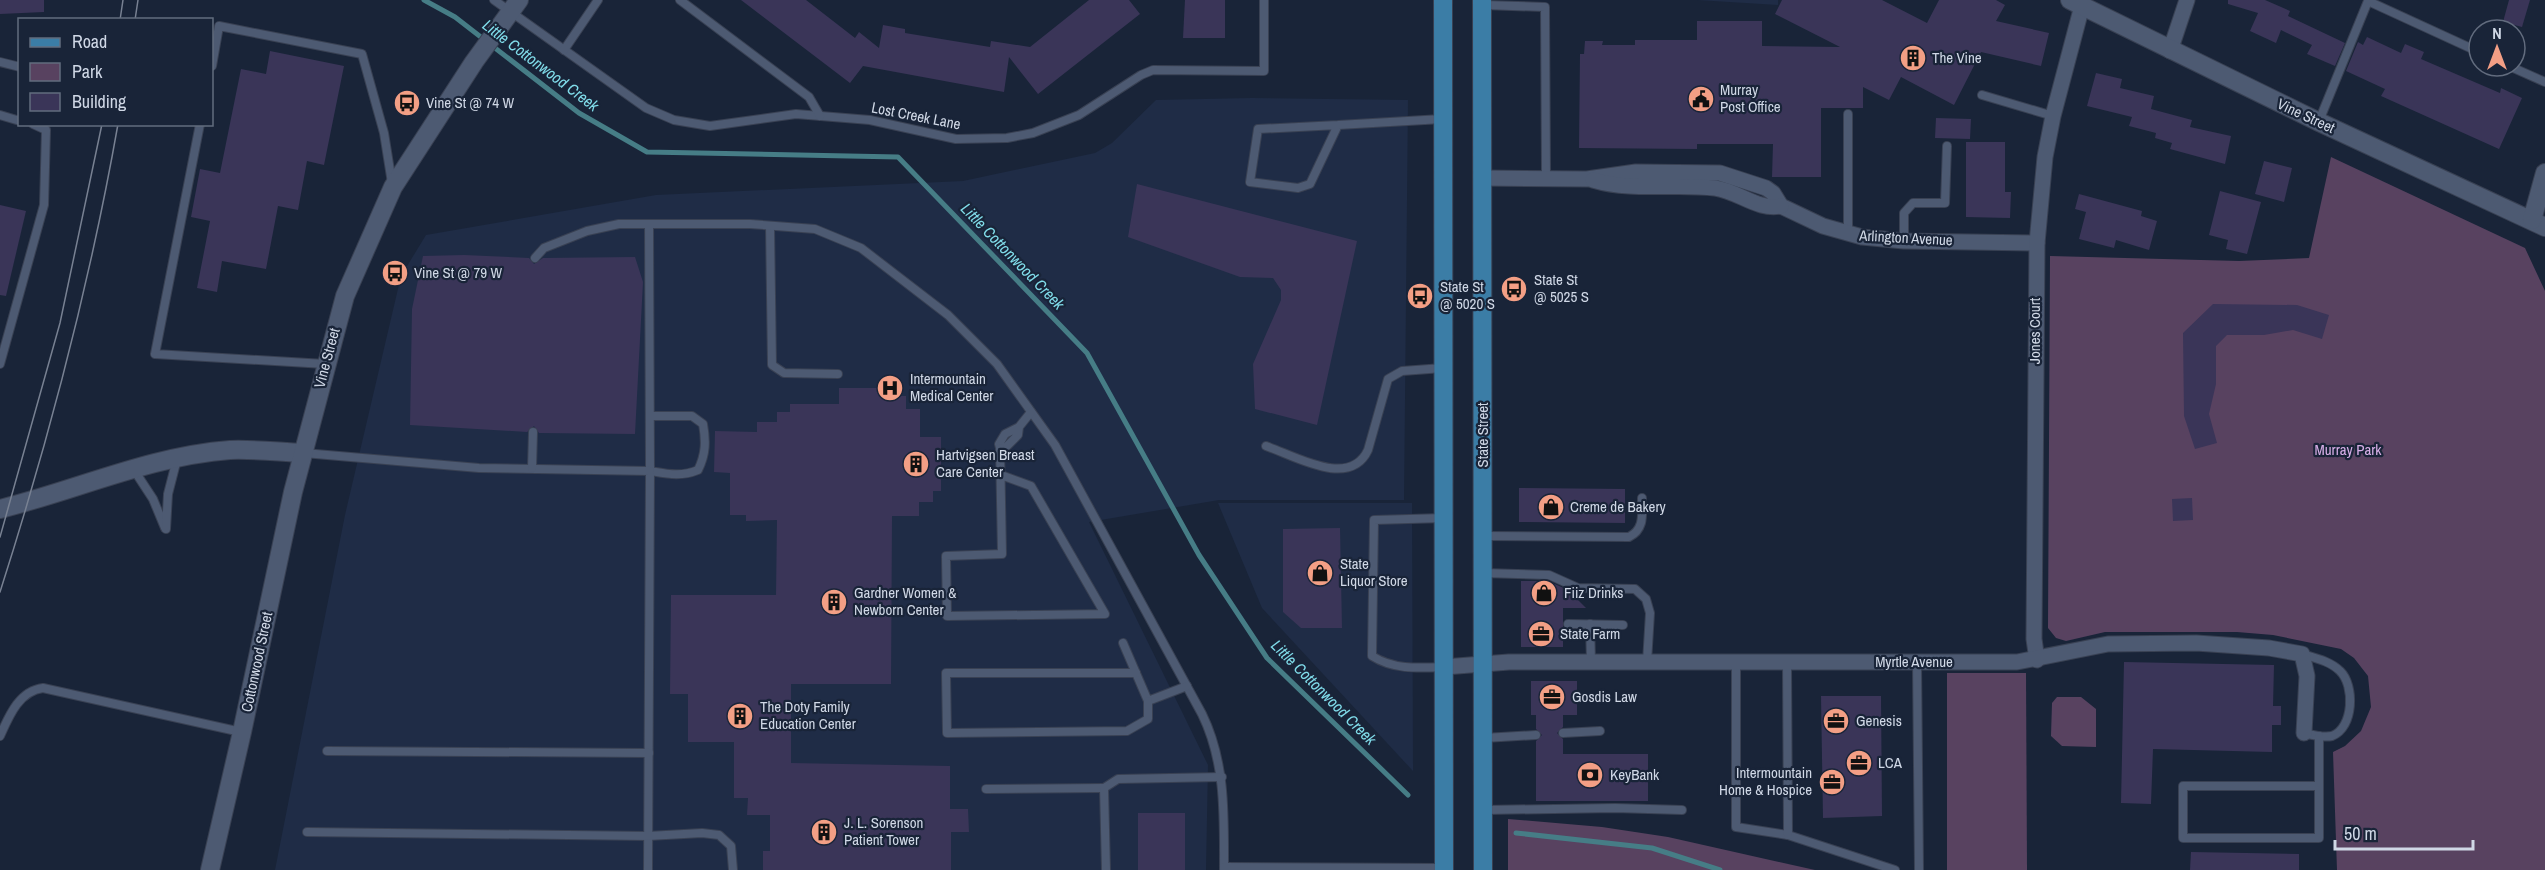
<svg xmlns="http://www.w3.org/2000/svg" width="2545" height="870" font-family="'Archivo Narrow',sans-serif">
	<style>
		.built { fill: #1f2c46 }
		.green { fill: #584260 }
		.lines { fill: none; stroke-linecap: round; stroke-linejoin: round }
		.stream { stroke: #467d86; stroke-width: 5 }
		.building { fill: #3a3558 }
		.service-casing { stroke: #394153; stroke-width: 10 }
		.minor-casing { stroke: #394153; stroke-width: 17 }
		.tertiary-casing { stroke: #394153; stroke-width: 20 }
		.primary-casing { stroke: #394153; stroke-width: 20 }
		.service { stroke: #4d5a72; stroke-width: 8 }
		.minor { stroke: #4d5a72; stroke-width: 15 }
		.tertiary { stroke: #4d5a72; stroke-width: 18 }
		.primary { stroke: #3b7da6; stroke-width: 18 }
		.tram { stroke: #788192; stroke-width: 1.5 }
		.labels { text-anchor: middle; stroke-width: 4.5; stroke-linejoin: round; paint-order: stroke }
		.poi-label { font-size: 15px; fill: #d0d8e6; stroke: #192438; text-anchor: start }
		.street-label { font-size: 15px; fill: #d0d8e6; stroke: #192438 }
		.park-label { font-size: 15px; fill: #d8afe8; stroke: #192438 }
		.water-label { font-size: 16px; font-style: italic; fill: #80dcea; stroke: #192438 }
	</style>
	<rect width="100%" height="100%" fill="#192438"/>
	<!-- built -->
	<g class="built">
		<path d="M1697 0H1778V5Z"/>
		<path d="M1252 98 1408 100 1404 500H1219L1089 522 1208 765 1206 870H275L345 515 401 276 426 235 656 195 963 181 1095 153 1112 143 1156 100Z"/>
		<path d="M1218 503H1412L1413 771 1262 608Z"/>
	</g>
	<!-- green -->
	<g class="green">
		<path d="M2331 157 2525 248 2545 291V870H2337L2333 752 2345 746 2361 731 2371 707 2368 676 2354 658 2341 649 2273 635 2237 632H2105L2066 641 2056 638 2048 628 2050 256 2239 261 2309 258Z"/>
		<path d="M1947 673H2026L2027 870H1947Z"/>
		<path d="M2057 697H2081L2096 709V747L2062 746 2051 736 2052 703Z"/>
		<path d="M1508 819 1602 827 1668 837 1815 870H1508Z"/>
	</g>
	<g class="lines">
		<!-- stream -->
		<g class="stream">
			<path d="M424 0 455 17 579 113 647 152 898 157 1087 353 1199 555 1267 658 1408 795"/>
			<path d="M1516 833 1652 848 1720 870"/>
		</g>
	</g>
	<!-- building -->
	<g class="building">
		<path d="M0 0H44V12L0 14Z"/>
		<path d="M741 0H806L855 38 859 32 879 48 883 25 905 29V33L990 47 991 41 1030 47 1089 0H1129L1140 14 1038 94 1009 57 1004 92 863 66 850 83Z"/>
		<path d="M1185 0H1225V38H1183Z"/>
		<path d="M1782 0H1882L1927 23 1939 0H1996L2005 5 1996 21 2049 33 2041 66 1981 52 1954 105 1901 77 1889 100 1863 87V108H1821V177H1772L1773 144H1697V149L1579 148 1580 54H1584L1585 41H1603L1602 45H1635V40H1697V21H1762V46L1840 47 1775 14Z"/>
		<path d="M2228 0H2265L2290 11 2288 16 2345 43 2335 66 2307 54 2312 45 2281 30 2276 43 2250 31 2258 13 2228 4Z"/>
		<path d="M2509 0H2530L2522 27 2503 22Z"/>
		<path d="M2367 37 2401 53 2405 44 2424 52 2421 59 2500 93 2501 88 2522 98 2499 149 2381 96 2385 89 2346 71 2358 42 2363 45Z"/>
		<path d="M270 51 344 66 324 165 307 161 298 210 278 206 266 269 222 261 217 292 197 288 210 221 191 217 200 169 220 173 241 69 266 74Z"/>
		<path d="M2096 73 2122 79 2120 88 2154 96 2151 109 2192 120 2190 127 2231 136 2225 164 2170 149 2172 143 2155 138 2156 133 2129 126 2132 117 2087 106Z"/>
		<path d="M1936 118 1971 119 1970 139 1935 138Z"/>
		<path d="M1966 142H2005V192H2011L2010 218 1966 217Z"/>
		<path d="M2264 161 2292 168 2284 202 2255 194Z"/>
		<path d="M1137 184 1357 241 1317 425 1255 409 1253 364 1281 300V290L1273 278 1240 277 1128 237Z"/>
		<path d="M2220 191 2261 202 2247 254 2226 249 2228 240 2209 235Z"/>
		<path d="M2079 194 2142 211 2141 216 2157 221 2149 250 2116 240 2114 248 2079 239 2086 212 2075 209Z"/>
		<path d="M0 205 26 211 6 296 0 295Z"/>
		<path d="M464 255 529 258 534 264 543 258 635 257 643 282 635 434 539 433 534 426 527 432 410 425 412 309 423 256Z"/>
		<path d="M2213 304 2297 305 2329 315 2322 339 2293 330 2264 335H2227L2216 346V384L2209 414 2217 443 2195 449 2184 416 2183 333Z"/>
		<path d="M839 388H893V396H906V409H920V437H941V491H933V502H919V516H892L891 684H791V763L950 766V809H968L969 832H951V870H763V851H770V815H747L748 798H734V742H688V694H670L671 595H776L777 520 746 521V515H730V473L714 472 715 431 757 432V422H777V412H790V404H839Z"/>
		<path d="M1519 488 1625 489V523L1519 522Z"/>
		<path d="M2192 498 2193 520 2173 521 2172 499Z"/>
		<path d="M1340 528 1342 628H1301L1283 612V529Z"/>
		<path d="M1521 581H1548L1568 590 1586 608H1563V647H1521Z"/>
		<path d="M2124 662 2274 665 2273 706H2281V725H2272V752L2153 749 2151 804 2121 803Z"/>
		<path d="M1531 681H1577V715H1563V727L1557 733 1563 739V754H1648V801H1536V741L1542 735 1536 729V715H1531Z"/>
		<path d="M1821 696H1881L1882 816 1823 818Z"/>
		<rect x="1138" y="813" width="47" height="57"/>
		<path d="M2191 852 2299 854V870H2190Z"/>
	</g>
	<g class="lines">
		<defs>
			<g id="service">
				<path d="M494 0 646 108 674 120 710 126 796 114 870 120 956 139 1007 138 1033 133 1079 115 1141 75 1153 70 1264 71V0"/>
				<path d="M680 0 809 97 820 116"/>
				<path d="M1484 5 1545 7 1546 178"/>
				<path d="M564 50 598 0"/>
				<path d="M0 62 20 67"/>
				<path d="M212 66 219 26 362 54 384 133 392 183"/>
				<path d="M2509 66 2545 82"/>
				<path d="M1982 95 2053 116"/>
				<path d="M1848 114V234"/>
				<path d="M0 115 20 121"/>
				<path d="M2319 121 2368 1 2479 52"/>
				<path d="M200 124 155 354 325 364"/>
				<path d="M1338 125 1258 129 1250 182 1298 188 1310 184 1338 125 1442 119"/>
				<path d="M649 224 650 471C668 474 681 477 698 470 706 454 706 441 703 424L692 416H650"/>
				<path d="M770 226 772 365 784 373 838 374"/>
				<path d="M1904 241V213L1913 203H1945L1947 146"/>
				<path d="M535 258 544 248 587 231 619 224H750L815 229 861 248 948 315 997 364 1055 445 1202 714C1226 763 1224 816 1224 870"/>
				<path d="M0 364 44 205 46 130 33 124"/>
				<path d="M1019 427 1005 434 999 444 1000 448 1006 447 1018 435 1019 427 1031 412"/>
				<path d="M1266 446C1295 456 1350 489 1368 450L1388 379 1402 371 1443 368"/>
				<path d="M1000 448 1002 554 946 556 947 616 1105 614 1031 486 1001 475"/>
				<path d="M304 453 479 468 650 471 648 870"/>
				<path d="M532 468 533 432"/>
				<path d="M134 470 153 499 165 528"/>
				<path d="M166 529 168 494 177 459"/>
				<path d="M1483 536 1629 537C1645 529 1642 514 1642 498"/>
				<path d="M1483 573 1549 575 1578 588 1635 589 1646 599 1650 613 1647 662"/>
				<path d="M1568 624 1623 625"/>
				<path d="M1590 624 1591 662"/>
				<path d="M1123 643 1148 701 1187 686"/>
				<path d="M2302 654C2315 658 2330 661 2340 671 2355 685 2354 728 2332 736 2323 738 2312 735 2304 733"/>
				<path d="M1736 662V827L1788 835 1895 870"/>
				<path d="M1787 662 1788 835"/>
				<path d="M1917 662 1919 870"/>
				<path d="M1444 667C1419 668 1394 670 1372 656L1374 520 1444 518"/>
				<path d="M1136 673H946L947 733 1127 731 1148 719V701"/>
				<path d="M1563 733 1600 731"/>
				<path d="M0 736C9 716 19 691 43 688L241 732"/>
				<path d="M1484 738 1536 735"/>
				<path d="M327 751 649 753"/>
				<path d="M2319 786H2183V838H2319V736"/>
				<path d="M986 789 1104 788"/>
				<path d="M1484 810 1615 808 1682 810"/>
				<path d="M307 832 648 836 702 833 719 835 731 846 733 870"/>
				<path d="M1224 867 1444 868"/>
				<path d="M1106 870 1104 788 1118 779 1222 777"/>
			</g>
			<g id="minor">
				<path d="M2170 51 2187 0"/>
				<path d="M1482 178 1587 179 1636 172 1720 173 1766 188 1773 193 1781 206 1823 226 1862 237 1904 241 2037 243"/>
				<path d="M1593 180C1633 192 1674 183 1715 188 1738 191 1758 211 1781 206"/>
				<path d="M2037 660 2034 639 2037 243 2045 157 2053 116 2082 6"/>
				<path d="M1444 667 1509 662H2017L2108 644 2196 643 2269 648 2302 654 2307 676 2304 733"/>
			</g>
			<g id="tertiary">
				<path d="M2070 0 2319 122 2545 227"/>
				<path d="M2532 220 2545 173"/>
				<path d="M0 509C77 490 150 456 230 450 254 449 279 452 303 453"/>
				<path d="M210 870 242 732 293 492 345 296 393 187 474 62 519 0"/>
			</g>
			<g id="primary">
				<path d="M1443 0 1444 870"/>
				<path d="M1482 0 1483 870"/>
			</g>
		</defs>
		<!-- service casing -->
		<use href="#service" class="service-casing"/>
		<!-- minor casing -->
		<use href="#minor" class="minor-casing"/>
		<!-- tertiary casing -->
		<use href="#tertiary" class="tertiary-casing"/>
		<!-- primary casing -->
		<use href="#primary" class="primary-casing"/>
		<!-- service -->
		<use href="#service" class="service"/>
		<!-- minor -->
		<use href="#minor" class="minor"/>
		<!-- tertiary -->
		<use href="#tertiary" class="tertiary"/>
		<!-- primary -->
		<use href="#primary" class="primary"/>
		<!-- tram -->
		<g class="tram">
			<path d="M120 20 123 0"/>
			<path d="M135 20 138 0"/>
			<path d="M0 537 60 323 102 124"/>
			<path d="M0 592C49 439 90 283 118 124"/>
		</g>
	</g>
	<!-- icons -->
	<defs>
		<symbol id="building-disc" viewBox="-11 -11 22 22"><circle r="9.5" fill="#f39f85" stroke="#192438"/><path d="M-4-6H4V6H1V3H-1V6H-4ZM-2.5-4.3h1.7v1.8h-1.7ZM.8-4.3h1.7v1.8H.8ZM-2.5-1h1.7V.8h-1.7ZM.8-1h1.7V.8H.8Z" fill="#111"/></symbol>
		<symbol id="civic-disc" viewBox="-11 -11 22 22"><circle r="9.5" fill="#f39f85" stroke="#192438"/><path d="M-.6-6.5H3V-4.5H.6V-3L4-1V1h2V6H-6V1h2V-1L-.6-3ZM-1.2 2.5V6h2.4V2.5Z" fill="#111"/></symbol>
		<symbol id="bus-disc" viewBox="-11 -11 22 22"><circle r="9.5" fill="#f39f85" stroke="#192438"/><path d="M-5-6H5V4H4V6H2V4H-2V6H-4V4H-5ZM-3.5-4V0h7V-4ZM-3.5 1.2v1.5H-2V1.2ZM2 1.2v1.5H3.5V1.2Z" fill="#111"/></symbol>
		<symbol id="hospital-disc" viewBox="-11 -11 22 22"><circle r="9.5" fill="#f39f85" stroke="#192438"/><path d="M-5-5h3v3.5h4V-5h3V5h-3V1.5h-4V5h-3Z" fill="#111"/></symbol>
		<symbol id="shop-disc" viewBox="-11 -11 22 22"><circle r="9.5" fill="#f39f85" stroke="#192438"/><path d="M-5-2.5h2.3a2.7 3.5 0 0 1 5.4 0H5L5.5 6h-11ZM-1.5-2.5h3a1.5 2.3 0 0 0-3 0Z" fill="#111"/></symbol>
		<symbol id="office-disc" viewBox="-11 -11 22 22"><circle r="9.5" fill="#f39f85" stroke="#192438"/><path d="M-6-3h4V-5.5h4V-3h4V5H-6ZM-1-4.5V-3h2v-1.5ZM-6 0V1H6V0Z" fill="#111"/></symbol>
		<symbol id="bank-disc" viewBox="-11 -11 22 22"><circle r="9.5" fill="#f39f85" stroke="#192438"/><path d="M-6-4H6V4H-6ZM0-2.3a2.3 2.3 0 1 0 0 4.6a2.3 2.3 0 1 0 0-4.6Z" fill="#111"/></symbol>
	</defs>
	<g fill-rule="evenodd">
		<use href="#building-disc" x="1898" y="43" width="30" height="30"/>
		<use href="#civic-disc" x="1686" y="84" width="30" height="30"/>
		<use href="#bus-disc" x="392" y="88" width="30" height="30"/>
		<use href="#bus-disc" x="380" y="258" width="30" height="30"/>
		<use href="#bus-disc" x="1499" y="274" width="30" height="30"/>
		<use href="#bus-disc" x="1405" y="281" width="30" height="30"/>
		<use href="#hospital-disc" x="875" y="373" width="30" height="30"/>
		<use href="#building-disc" x="901" y="449" width="30" height="30"/>
		<use href="#shop-disc" x="1536" y="492" width="30" height="30"/>
		<use href="#shop-disc" x="1305" y="558" width="30" height="30"/>
		<use href="#shop-disc" x="1529" y="578" width="30" height="30"/>
		<use href="#building-disc" x="819" y="587" width="30" height="30"/>
		<use href="#office-disc" x="1526" y="619" width="30" height="30"/>
		<use href="#office-disc" x="1537" y="682" width="30" height="30"/>
		<use href="#building-disc" x="725" y="701" width="30" height="30"/>
		<use href="#office-disc" x="1821" y="706" width="30" height="30"/>
		<use href="#office-disc" x="1844" y="748" width="30" height="30"/>
		<use href="#bank-disc" x="1575" y="760" width="30" height="30"/>
		<use href="#office-disc" x="1817" y="767" width="30" height="30"/>
		<use href="#building-disc" x="809" y="817" width="30" height="30"/>
	</g>
	<g class="labels">
		<!-- poi labels -->
		<g class="poi-label">
			<text x="1932" y="63">The Vine</text>
			<text x="1720" y="95">Murray<tspan x="1720" dy="17">Post Office</tspan></text>
			<text x="426" y="108">Vine St @ 74 W</text>
			<text x="414" y="278">Vine St @ 79 W</text>
			<text x="1534" y="285">State St<tspan x="1534" dy="17">@ 5025 S</tspan></text>
			<text x="1440" y="292">State St<tspan x="1440" dy="17">@ 5020 S</tspan></text>
			<text x="910" y="384">Intermountain<tspan x="910" dy="17">Medical Center</tspan></text>
			<text x="936" y="460">Hartvigsen Breast<tspan x="936" dy="17">Care Center</tspan></text>
			<text x="1570" y="512">Creme de Bakery</text>
			<text x="1340" y="569">State<tspan x="1340" dy="17">Liquor Store</tspan></text>
			<text x="854" y="598">Gardner Women &amp;<tspan x="854" dy="17">Newborn Center</tspan></text>
			<text x="1564" y="598">Fiiz Drinks</text>
			<text x="1560" y="639">State Farm</text>
			<text x="1572" y="702">Gosdis Law</text>
			<text x="760" y="712">The Doty Family<tspan x="760" dy="17">Education Center</tspan></text>
			<text x="1856" y="726">Genesis</text>
			<text x="1878" y="768">LCA</text>
			<text x="1812" y="778" text-anchor="end">Intermountain<tspan x="1812" dy="17">Home &amp; Hospice</tspan></text>
			<text x="1610" y="780">KeyBank</text>
			<text x="844" y="828">J. L. Sorenson<tspan x="844" dy="17">Patient Tower</tspan></text>
		</g>
		<!-- street labels -->
		<g class="street-label">
			<text transform="translate(916 116) rotate(11)" y="5">Lost Creek Lane</text>
			<text transform="translate(2306 116) rotate(25)" y="5">Vine Street</text>
			<text transform="translate(1906 238) rotate(3)" y="5">Arlington Avenue</text>
			<text transform="translate(2035 331) rotate(-90)" y="5">Jones Court</text>
			<text transform="translate(327 358) rotate(-75)" y="5">Vine Street</text>
			<text transform="translate(1483 435) rotate(-90)" y="5">State Street</text>
			<text transform="translate(257 662) rotate(-78)" y="5">Cottonwood Street</text>
			<text x="1914" y="667">Myrtle Avenue</text>
		</g>
		<!-- park labels -->
		<g class="park-label">
			<text x="2348" y="455">Murray Park</text>
		</g>
		<!-- water labels -->
		<g class="water-label">
			<text transform="translate(541 65) rotate(37)" y="6">Little Cottonwood Creek</text>
			<text transform="translate(1013 256) rotate(46)" y="6">Little Cottonwood Creek</text>
			<text transform="translate(1324 692) rotate(45)" y="6">Little Cottonwood Creek</text>
		</g>
	</g>
	<!-- legend -->
	<rect x="18" y="18" width="195" height="108" fill="#192438" stroke="#626c7e" stroke-width="1.5"/>
	<rect x="30" y="38" width="30" height="9" fill="#3b7da6" stroke="#626c7e" stroke-width="1.5"/>
	<text x="72" y="48" font-size="18" fill="#d0d8e6">Road</text>
	<rect x="30" y="63" width="30" height="18" fill="#584260" stroke="#626c7e" stroke-width="1.5"/>
	<text x="72" y="78" font-size="18" fill="#d0d8e6">Park</text>
	<rect x="30" y="93" width="30" height="18" fill="#3a3558" stroke="#626c7e" stroke-width="1.5"/>
	<text x="72" y="108" font-size="18" fill="#d0d8e6">Building</text>
	<!-- north arrow -->
	<g transform="translate(2497 48)"><circle r="28" fill="#192438" stroke="#626c7e" stroke-width="1.5"/>
	<path d="M0-4.5L10 22L0 15L-10 22Z" fill="#f39f85"/>
	<text y="-9" font-size="16" font-weight="bold" text-anchor="middle" fill="#d0d8e6">N</text>
	</g>
	<!-- scale -->
	<path d="M2335 840v9h138v-9" fill="none" stroke="#d0d8e6" stroke-width="3"/>
	<text x="2344" y="840" font-size="18" fill="#d0d8e6" stroke="#192438" stroke-width="4.5" paint-order="stroke">50 m</text>
</svg>
